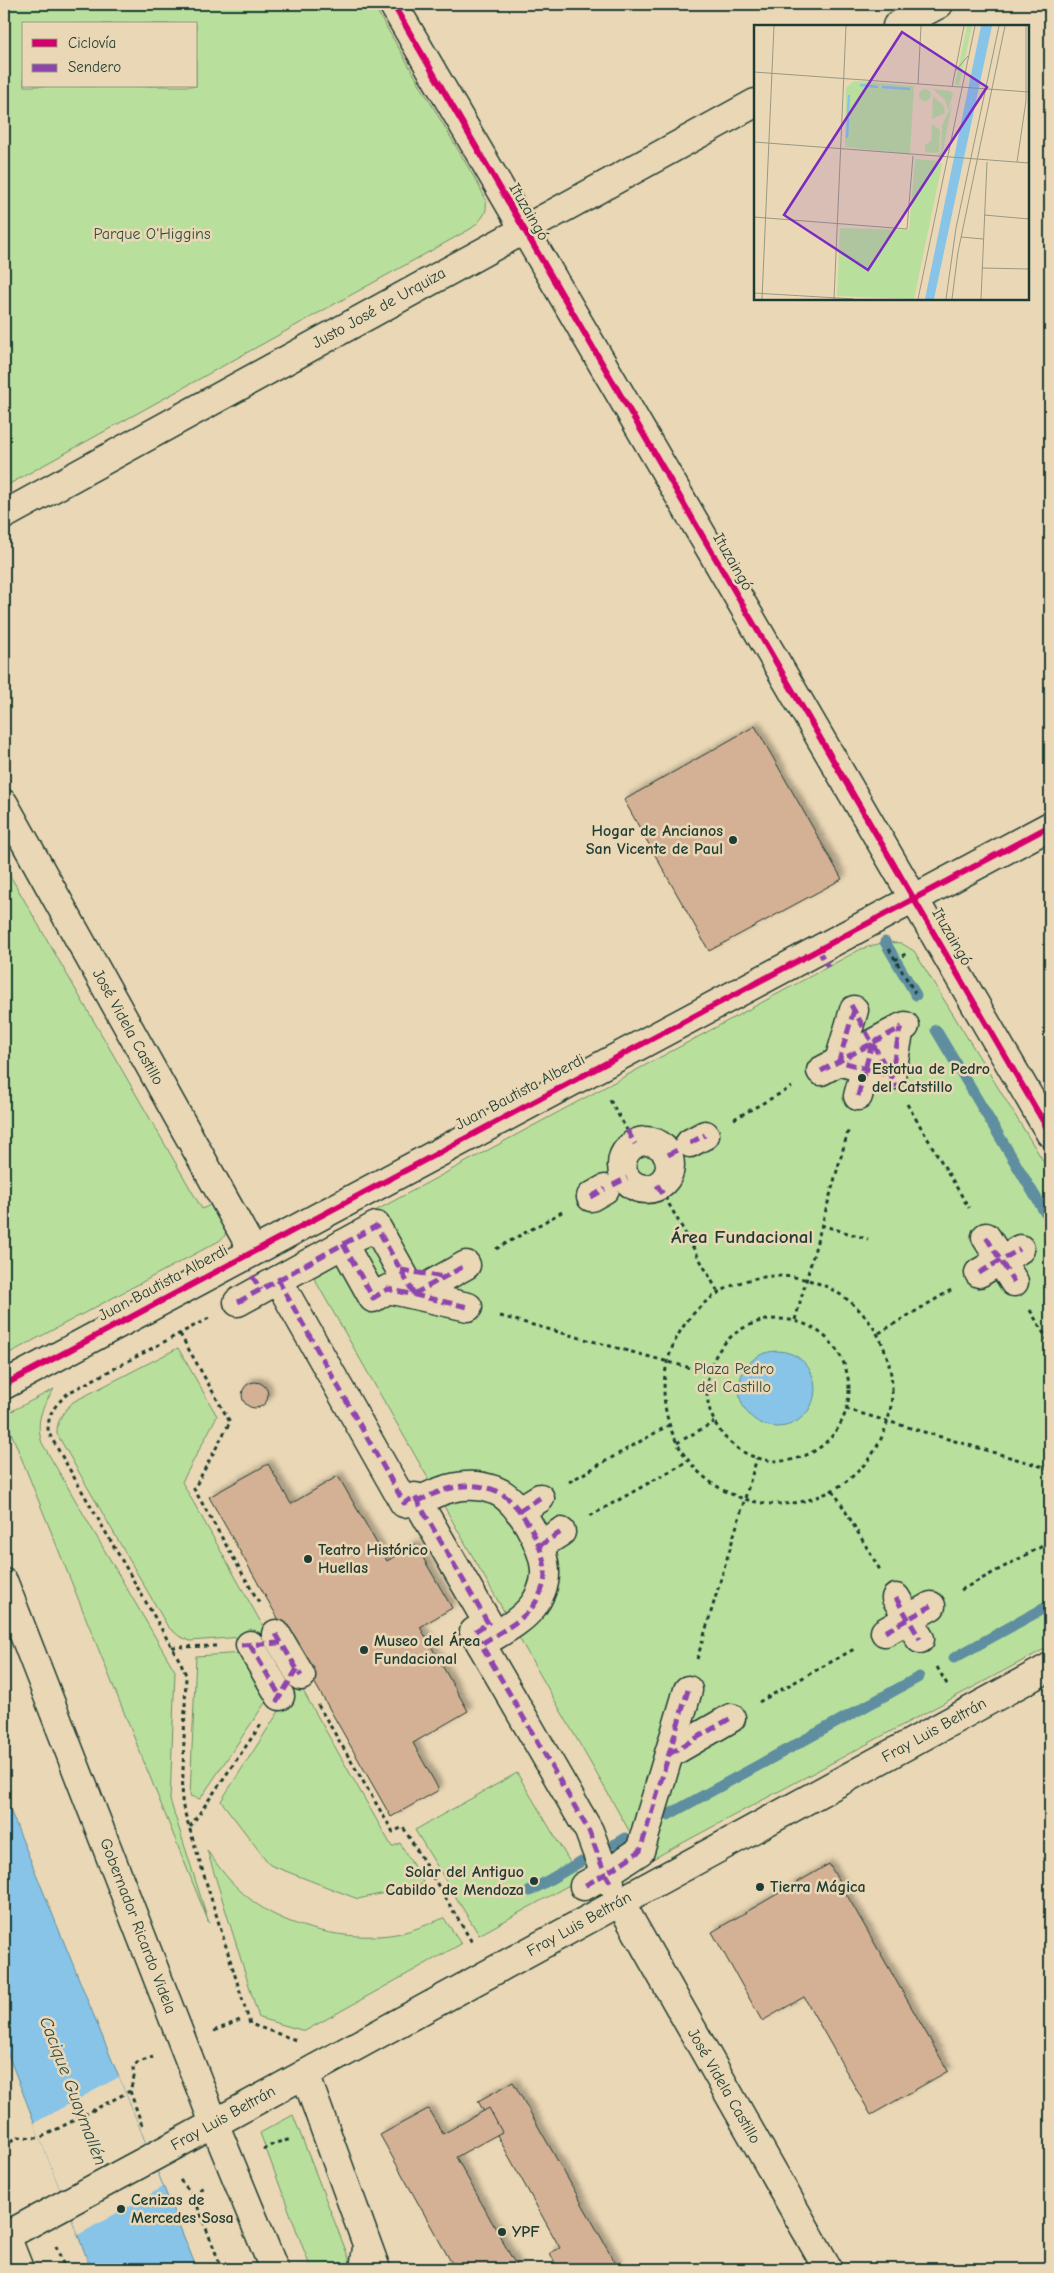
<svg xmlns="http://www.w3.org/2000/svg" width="1054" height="2273" viewBox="0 0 1054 2273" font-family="'Comic Neue',sans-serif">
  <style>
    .green { fill: #b8e09c; stroke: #6c8e68; fill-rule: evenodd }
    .water { fill: #88c4e8; stroke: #5e8ea0 }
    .pier { fill: #ead7b5 }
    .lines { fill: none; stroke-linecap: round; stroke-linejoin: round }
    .stream { stroke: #5e8ea0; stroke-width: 11 }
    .building { fill: #d4b195; stroke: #1f3d34; filter: url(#shadow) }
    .street-casing { stroke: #1f3d34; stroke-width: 31 }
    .secondary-casing { stroke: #1f3d34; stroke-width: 31 }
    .highway-casing { stroke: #1f3d34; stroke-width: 31 }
    .path { stroke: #1f3d34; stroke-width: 3; stroke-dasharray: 4 4; stroke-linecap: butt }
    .street { stroke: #ead7b5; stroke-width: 28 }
    .secondary { stroke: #ead7b5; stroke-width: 28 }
    .highway { stroke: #ead7b5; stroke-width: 28 }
    .quiet { stroke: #8e44ad; stroke-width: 5; stroke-dasharray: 10 5; stroke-linecap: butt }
    .cycleway-casing { stroke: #ead7b5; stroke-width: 9 }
    .cycleway { stroke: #d6006c; stroke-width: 6 }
    .poi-dot { fill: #1f3d34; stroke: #ead7b5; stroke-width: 2 }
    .labels { text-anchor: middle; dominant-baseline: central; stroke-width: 5; stroke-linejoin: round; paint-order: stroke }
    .street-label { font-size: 16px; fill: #1f3d34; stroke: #ead7b5 }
    .park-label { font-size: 16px; fill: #2e4d3e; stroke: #ead7b5 }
    .poi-label { font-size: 16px; font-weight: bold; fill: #1f3d34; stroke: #ead7b5; text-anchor: start }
    .water-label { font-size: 18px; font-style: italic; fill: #2a4a46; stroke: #ead7b5 }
    .quarter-label { font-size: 19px; font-weight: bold; fill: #1f3d34; stroke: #ead7b5 }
    .inset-river { fill: none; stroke: #88c4e8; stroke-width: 2.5 }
    .inset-road { fill: none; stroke: #999981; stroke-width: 1 }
    .view { fill: #7b2cbf; fill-opacity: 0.15; stroke: #7b2cbf; stroke-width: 2.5 }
    .inset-edge { fill: none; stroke: #1f3d34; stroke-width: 2.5 }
  </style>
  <defs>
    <filter id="shadow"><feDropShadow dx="4.5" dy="-4.5" stdDeviation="2.5" flood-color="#0004"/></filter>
  </defs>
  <rect width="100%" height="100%" fill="#ead7b5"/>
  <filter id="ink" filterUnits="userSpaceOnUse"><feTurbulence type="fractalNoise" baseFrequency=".02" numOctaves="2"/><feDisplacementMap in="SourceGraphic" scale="10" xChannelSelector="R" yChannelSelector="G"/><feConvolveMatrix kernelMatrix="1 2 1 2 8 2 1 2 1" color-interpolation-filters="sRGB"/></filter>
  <g filter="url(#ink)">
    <g class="green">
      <path d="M4 4H373L478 184C489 205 491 211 472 228L4 487ZM24 24H196V86H24Z"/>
      <path d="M4 865 202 1209 216 1202C223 1216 235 1230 219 1241L4 1356Z"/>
      <polygon points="885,942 901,943 914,951 1050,1172 1050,1646 647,1862 299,1252 861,949"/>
      <path d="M178 1348 217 1416 182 1482 268 1635 190 1641 179 1636 168 1627 57 1434C56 1421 64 1411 73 1402Z"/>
      <path d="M54 1389C42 1407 35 1422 42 1443L175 1671 170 1800 209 1923 4 1415Z"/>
      <polygon points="245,1653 271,1694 200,1799 190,1796 196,1656"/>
      <polygon points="298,1682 392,1847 400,1843 424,1884 358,1899 270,1865 221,1801"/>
      <polygon points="517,1773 580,1879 479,1935 415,1830"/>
      <path d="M207 1850C218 1867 233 1886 250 1899 286 1929 351 1942 396 1934 412 1931 429 1924 444 1918L461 1944 305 2031 259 2018Z"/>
      <polygon points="293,2115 353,2269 311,2269 260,2133"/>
    </g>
    <g class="water">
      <circle cx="777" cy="1389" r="38"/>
      <polygon points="4,1795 197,2269 91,2269 4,2044"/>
    </g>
    <polygon class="pier" points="119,2077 163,2187 78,2235 34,2123"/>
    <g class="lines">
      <g class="stream">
        <polyline points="885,942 916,995"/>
        <polyline points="936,1030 1044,1211"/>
        <polyline points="954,1658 1050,1605"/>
        <polyline points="668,1815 919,1677"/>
        <polyline points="615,1844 625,1838"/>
        <polyline points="530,1891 580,1862"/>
      </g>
    </g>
    <g class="building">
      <polygon points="755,726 842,879 709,951 624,800"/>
      <circle cx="255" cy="1395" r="13"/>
      <polygon points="268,1464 291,1504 338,1476 387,1561 415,1544 452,1608 420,1627 468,1711 413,1743 439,1790 391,1817 209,1497"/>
      <polygon points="829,1864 948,2071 871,2115 804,1997 762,2021 712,1932"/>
      <polygon points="513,2082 619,2269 558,2269 550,2253 560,2248 478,2101"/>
      <polygon points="489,2108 502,2132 456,2157 518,2269 455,2269 380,2135 428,2109 443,2134"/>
    </g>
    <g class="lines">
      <defs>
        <g id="street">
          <polyline points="393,4 914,899"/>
          <polyline points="897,26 939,4"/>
          <polyline points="4,515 755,103"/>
          <polyline points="4,804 253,1251"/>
          <polyline points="854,1010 839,1061 891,1076 900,1028"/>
          <polyline points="821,1071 905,1026"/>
          <polyline points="858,1096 870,1052"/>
          <circle cx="646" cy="1165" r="24"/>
          <polyline points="690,1143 705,1135"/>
          <polyline points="591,1197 605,1189"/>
          <polyline points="986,1237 1014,1282"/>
          <polyline points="343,1244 373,1298 388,1289 468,1307"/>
          <polyline points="979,1273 1020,1249"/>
          <polyline points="278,1280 376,1226 414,1294"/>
          <polyline points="414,1294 466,1265"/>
          <polyline points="238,1302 278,1280 404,1503 415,1497 488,1623 474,1632 589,1831 605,1874 584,1886"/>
          <path d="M417 1502C441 1489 467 1480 494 1490 519 1498 546 1549 545 1574 545 1585 539 1598 533 1606 520 1623 498 1633 481 1644"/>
          <polyline points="519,1511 540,1498"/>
          <polyline points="539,1546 561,1532"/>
          <polyline points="896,1598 920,1639"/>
          <polyline points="885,1632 931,1606"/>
          <polyline points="276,1634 301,1676"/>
          <polyline points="250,1645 280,1696"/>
          <polyline points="669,1754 731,1718"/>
          <polyline points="610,1882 605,1874 640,1851 688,1690"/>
          <polyline points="620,1902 828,2269"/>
          <polyline points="305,2074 376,2269"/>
        </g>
        <g id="secondary">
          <polyline points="914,899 1050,1133"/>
          <polyline points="4,1385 1050,826"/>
          <polyline points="4,2237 175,2145 1050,1667"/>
        </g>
        <g id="highway">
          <polyline points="4,1583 214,2123 274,2269"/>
          <polyline points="4,2231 19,2269"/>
          <polyline points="364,2269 367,2248"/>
        </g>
      </defs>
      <use href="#street" class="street-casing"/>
      <use href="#secondary" class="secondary-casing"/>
      <use href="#highway" class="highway-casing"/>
      <g class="path">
        <polyline points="889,949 915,993"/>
        <polyline points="895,960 907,953"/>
        <polyline points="610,1100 627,1130"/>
        <polyline points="907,1104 969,1208"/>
        <polyline points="734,1119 792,1087"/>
        <polyline points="665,1197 718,1292"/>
        <polyline points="821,1225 868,1239"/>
        <polyline points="496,1249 562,1212"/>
        <circle cx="778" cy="1390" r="114"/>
        <polyline points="1030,1310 1050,1344"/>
        <polyline points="500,1316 709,1373"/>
        <path d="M209 1318 68 1393C54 1407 48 1412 48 1432L181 1663 186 1675 182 1804 250 2024 296 2040"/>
        <circle cx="778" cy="1390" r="71"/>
        <polyline points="795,1320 849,1128"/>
        <polyline points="879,1333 951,1290"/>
        <polyline points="180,1334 230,1422 194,1489 261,1606"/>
        <polyline points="846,1409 1050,1469"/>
        <polyline points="677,1443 714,1422"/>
        <polyline points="569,1482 669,1425"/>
        <polyline points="833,1490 880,1570"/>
        <polyline points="590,1516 688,1461"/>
        <polyline points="961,1590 1050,1542"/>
        <polyline points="172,1647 216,1646"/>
        <polyline points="697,1659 757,1458"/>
        <polyline points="937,1667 948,1686"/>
        <polyline points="759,1702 856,1648"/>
        <polyline points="318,1705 393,1832 403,1827 473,1944"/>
        <polyline points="190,1827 262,1723"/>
        <polyline points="214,2031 240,2020"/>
        <polyline points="142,2125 130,2091 134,2077 133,2068 137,2063 153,2057"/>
        <polyline points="4,2145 18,2137 40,2138 130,2091"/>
        <polyline points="263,2150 275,2143 292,2139"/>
        <polyline points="180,2180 193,2195 222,2269"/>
        <polyline points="193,2195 205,2186"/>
        <polyline points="56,2246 65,2269"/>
      </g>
      <use href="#street" class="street"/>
      <use href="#secondary" class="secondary"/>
      <use href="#highway" class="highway"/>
      <g class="quiet">
        <polyline points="818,949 828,967"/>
        <polyline points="851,1005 897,1087"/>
        <polyline points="854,1010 839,1061 891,1076 900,1028"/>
        <polyline points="821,1071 902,1027"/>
        <polyline points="858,1096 872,1043"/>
        <polyline points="627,1130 635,1144"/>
        <polyline points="690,1143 705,1135"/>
        <polyline points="668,1155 681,1148"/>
        <polyline points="613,1185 627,1178"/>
        <polyline points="657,1185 665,1197"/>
        <polyline points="591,1197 605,1189"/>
        <polyline points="986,1237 1014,1282"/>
        <polyline points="343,1244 373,1298 388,1289 468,1307"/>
        <polyline points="401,1270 444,1277"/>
        <polyline points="979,1273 1020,1249"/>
        <polyline points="252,1276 261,1290"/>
        <polyline points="278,1280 376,1226 414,1294"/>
        <polyline points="414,1294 466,1265"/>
        <polyline points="238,1302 278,1280 404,1503 415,1497 488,1623 474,1632 589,1831 605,1874 584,1886"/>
        <path d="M417 1502C441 1489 467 1480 494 1490 519 1498 546 1549 545 1574 545 1585 539 1598 533 1606 520 1623 498 1633 481 1644"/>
        <polyline points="519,1511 540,1498"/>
        <polyline points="539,1546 561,1532"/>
        <polyline points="896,1598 920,1639"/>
        <polyline points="885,1632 931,1606"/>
        <polyline points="276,1634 301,1676"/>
        <polyline points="241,1645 282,1643"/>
        <polyline points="250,1645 280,1696"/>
        <polyline points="276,1703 297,1669"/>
        <polyline points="669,1754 731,1718"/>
        <polyline points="610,1882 605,1874 640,1851 688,1690"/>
      </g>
      <defs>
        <g id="cycleway">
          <polyline points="393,4 1050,1133"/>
          <polyline points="4,1385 1050,826"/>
        </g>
      </defs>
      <use href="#cycleway" class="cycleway-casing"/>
      <use href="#cycleway" class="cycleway"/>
    </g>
  </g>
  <g class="poi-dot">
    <circle cx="733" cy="840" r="5"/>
    <circle cx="862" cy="1078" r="5"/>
    <circle cx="308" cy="1559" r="5"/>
    <circle cx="364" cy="1650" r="5"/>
    <circle cx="534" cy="1881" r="5"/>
    <circle cx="760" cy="1887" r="5"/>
    <circle cx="121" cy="2209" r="5"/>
    <circle cx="502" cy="2232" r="5"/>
  </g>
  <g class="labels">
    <g class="street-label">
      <text transform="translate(529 212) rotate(60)">Ituzaingó</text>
      <text transform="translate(379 308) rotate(-29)">Justo José de Urquiza</text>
      <text transform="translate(733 562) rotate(60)">Ituzaingó</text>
      <text transform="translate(952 937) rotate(60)">Ituzaingó</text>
      <text transform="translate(128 1027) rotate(61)">José Videla Castillo</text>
      <text transform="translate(520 1092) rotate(-28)">Juan Bautista Alberdi</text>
      <text transform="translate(163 1283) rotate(-28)">Juan Bautista Alberdi</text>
      <text transform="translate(934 1730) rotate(-29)">Fray Luis Beltrán</text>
      <text transform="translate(579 1924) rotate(-29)">Fray Luis Beltrán</text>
      <text transform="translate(138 1926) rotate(69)">Gobernador Ricardo Videla</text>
      <text transform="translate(724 2086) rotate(60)">José Videla Castillo</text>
      <text transform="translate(223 2118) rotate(-29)">Fray Luis Beltrán</text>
    </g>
    <g class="park-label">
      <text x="152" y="234">Parque O'Higgins</text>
      <text x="734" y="1369">Plaza Pedro<tspan x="734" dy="18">del Castillo</tspan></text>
    </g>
    <g class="poi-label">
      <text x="723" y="831" text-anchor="end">Hogar de Ancianos<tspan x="723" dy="18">San Vicente de Paul</tspan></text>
      <text x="872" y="1069">Estatua de Pedro<tspan x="872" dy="18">del Catstillo</tspan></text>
      <text x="318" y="1550">Teatro Histórico<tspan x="318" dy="18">Huellas</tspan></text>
      <text x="374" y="1641">Museo del Área<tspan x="374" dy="18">Fundacional</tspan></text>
      <text x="524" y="1872" text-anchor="end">Solar del Antiguo<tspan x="524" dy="18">Cabildo de Mendoza</tspan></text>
      <text x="770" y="1887">Tierra Mágica</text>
      <text x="131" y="2200">Cenizas de<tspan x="131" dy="18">Mercedes Sosa</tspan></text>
      <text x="512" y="2232">YPF</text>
    </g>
    <g class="water-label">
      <text transform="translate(73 2091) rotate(69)">Cacique Guaymallén</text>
    </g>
    <g class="quarter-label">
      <text x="742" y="1237">Área Fundacional</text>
    </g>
  </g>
  <g transform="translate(754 25)">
    <rect width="275" height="275" fill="#ead7b5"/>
    <path d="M213 1H218L205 60 201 59ZM100 56 160 61 156 129 91 122 92 63ZM165 70a6 6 0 1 1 12 0a6 6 0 1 1-12 0ZM179 64 196 66 199 69 194 85 191 75ZM179 71 190 81 191 88 178 94ZM198 79 188 131 183 130 187 127 188 101ZM178 99 186 105 185 127 182 128 171 127V120L177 116ZM161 134 184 136 188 139 160 274 83 271 86 203 155 205Z" fill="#b8e09c"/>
    <path d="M227 1H238L180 274H171Z" fill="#88c4e8"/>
    <path class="inset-river" d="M106 60 124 62M128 62 156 64M94 89 95 70M93 113 94 93"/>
    <path class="inset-road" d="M202 45 214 31M0 47 275 67M164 59 167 1M198 62 210 1M0 117 275 138M263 137 272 76V1M230 190 275 194M0 192 153 204 159 131M207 212 229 214M228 243 275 244M0 268 100 274M8 274 20 1M80 274 92 1M164 274 221 1M192 274 202 203 245 1M198 274 204 227 251 1M227 274 233 137"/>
    <path class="view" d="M148 7 233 62 114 245 30 190Z"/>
    <rect width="275" height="275" class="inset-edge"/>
  </g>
  <rect width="1054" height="2273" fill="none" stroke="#ead7b5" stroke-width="20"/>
  <rect x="10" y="10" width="1034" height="2253" fill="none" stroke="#1f3d34" stroke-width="2" filter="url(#ink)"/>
  <rect x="22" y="22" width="175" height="65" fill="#ead7b5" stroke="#999981"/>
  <rect x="32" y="39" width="25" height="8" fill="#d6006c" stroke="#999981"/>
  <text x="68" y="48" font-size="15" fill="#1f3d34">Ciclovía</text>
  <rect x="32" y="64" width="25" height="8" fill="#8e44ad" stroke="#999981"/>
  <text x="68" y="72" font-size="15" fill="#1f3d34">Sendero</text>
</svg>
